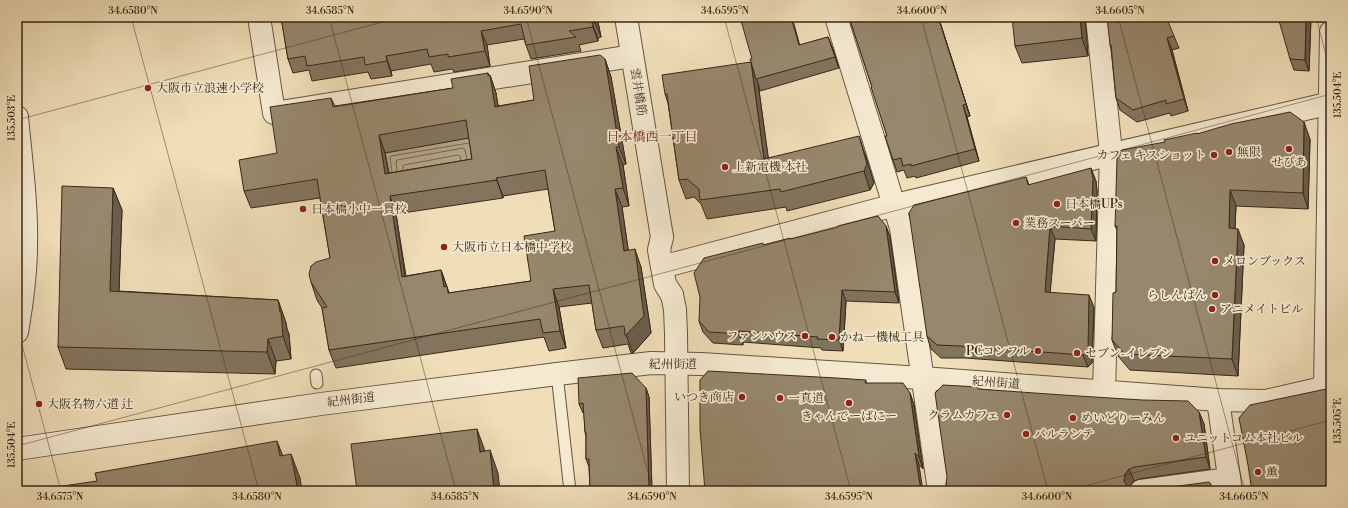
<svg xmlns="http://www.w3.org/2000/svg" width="1348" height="508" viewBox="0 0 1348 508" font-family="'Libre Bodoni','Noto Serif JP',serif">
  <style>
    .water { fill: #b0a082; stroke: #807058 }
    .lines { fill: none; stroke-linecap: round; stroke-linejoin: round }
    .shore { stroke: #74644e; stroke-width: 1 }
    .service-casing { stroke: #655641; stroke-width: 13 }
    .minor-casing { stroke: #655641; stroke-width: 24 }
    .tertiary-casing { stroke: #655641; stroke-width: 24 }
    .service { stroke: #f5ead1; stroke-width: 11 }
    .minor { stroke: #f5ead1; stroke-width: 22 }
    .tertiary { stroke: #f5ead1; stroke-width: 22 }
    .wall { fill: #82745d; stroke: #372919; fill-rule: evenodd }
    .shaded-wall { fill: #6a5e4c; stroke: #372919 }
    .building { fill: #97876c; stroke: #372919; fill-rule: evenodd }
    .ticks { fill: none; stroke: #372919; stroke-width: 1; stroke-opacity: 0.45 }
    .poi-dot { fill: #8f2418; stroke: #f5ead1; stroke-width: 1.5 }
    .labels { text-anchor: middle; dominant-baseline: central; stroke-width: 3.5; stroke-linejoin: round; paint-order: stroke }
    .poi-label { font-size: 12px; fill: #372919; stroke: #f5ead1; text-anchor: start }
    .street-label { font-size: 12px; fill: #372919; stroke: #f5ead1 }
    .neighbourhood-label { font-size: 13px; fill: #7a1f14; stroke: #f5ead1 }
    .neatline { fill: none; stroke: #372919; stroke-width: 1.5 }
    .ticks-label { font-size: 10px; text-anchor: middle; fill: #372919 }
  </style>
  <rect width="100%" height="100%" fill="#efdeb8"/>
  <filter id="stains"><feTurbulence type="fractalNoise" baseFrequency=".005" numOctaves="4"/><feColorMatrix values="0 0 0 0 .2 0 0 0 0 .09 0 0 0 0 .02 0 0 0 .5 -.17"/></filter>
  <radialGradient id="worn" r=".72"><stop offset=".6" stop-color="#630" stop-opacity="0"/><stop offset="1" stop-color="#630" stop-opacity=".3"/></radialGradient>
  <polygon class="water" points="472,137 479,176 392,192 385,153"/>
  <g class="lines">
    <g class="shore">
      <polyline points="403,170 403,166 404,165 458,155 460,156 461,160"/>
      <polyline points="397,171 396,162 397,160 463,148 465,150 467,159"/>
      <polyline points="392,172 390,158 391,156 469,143"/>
    </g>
    <defs>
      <g id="service">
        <polyline points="557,374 570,491"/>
        <polyline points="316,375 317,383"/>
      </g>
      <g id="minor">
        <polyline points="259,17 274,113 632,56"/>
        <polyline points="836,17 901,228 939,491"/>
        <polyline points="1097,17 1111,153 1104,391"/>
        <polyline points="662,237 659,250 665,284 672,295"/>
        <polyline points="673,264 895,205 1331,103"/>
        <polyline points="1218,400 1231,491"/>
        <polyline points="1141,491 1229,479"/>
      </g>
      <g id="tertiary">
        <polyline points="626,17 662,237"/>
        <path d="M17 117C21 160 27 203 26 246 26 274 22 303 17 332"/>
        <polyline points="672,295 675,309 676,334 678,491"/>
        <polyline points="1325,387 1331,32"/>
        <polyline points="17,449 321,404 557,374 651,363 701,364 922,378 1218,400 1266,401 1331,386"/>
      </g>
    </defs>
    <use href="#service" class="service-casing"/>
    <use href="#minor" class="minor-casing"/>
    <use href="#tertiary" class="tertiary-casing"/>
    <use href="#service" class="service"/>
    <use href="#minor" class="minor"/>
    <use href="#tertiary" class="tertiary"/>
  </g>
  <g class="wall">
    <polygon points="281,17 597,17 601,37 598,38 598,41 579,45 581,51 531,59 526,45 524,39 487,45 490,66 454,72 452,69 434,72 431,64 391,71 392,76 371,79 368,72 312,81 309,70 293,73 288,59"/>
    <polygon points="849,17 958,17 940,22 970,116 967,117 979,161 916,178 915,176 907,178 904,170 897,172 893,160 887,136 872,87"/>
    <polygon points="1311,17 1309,71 1294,70 1290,59"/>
    <polygon points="1085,18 1088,56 1022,63 1015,46"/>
    <polygon points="1174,36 1179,48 1172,50 1188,111 1171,116 1170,113 1137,122 1120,110 1116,98 1111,49 1110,45"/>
    <polygon points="828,37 839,68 760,91 758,83 768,158 865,154 874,183 870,190 787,211 786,207 707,219 701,204 694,197 686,199 679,180 668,103 665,94 751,62 754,71 752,59"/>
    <path d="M605 59 611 77 626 164 623 165 629 206 622 207 628 250 641 267 651 333 633 353H631L628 344 603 348 596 330 592 303 559 307 566 348 549 351 544 337 336 368 329 350 322 308 317 300 311 282 330 258 320 198 251 208 244 191 277 153 331 98 335 106 453 88 488 73 489 76 490 75 496 93 498 106 534 100ZM469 138 472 159 389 173 385 153ZM548 189 555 231 531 281 449 293 441 270 406 276 396 214 503 198V196Z"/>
    <polygon points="1198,134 1310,139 1308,209 1236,206 1235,228 1244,245 1238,376 1130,370 1118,356 1112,340 1116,292 1117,230 1115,226 1165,142"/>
    <polygon points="1026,177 1029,185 1096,181 1097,191 1096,241 1055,239 1050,292 1094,307 1092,363 1088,367 965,358 941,358 931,349 927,336"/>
    <polygon points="113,188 122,210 119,291 278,300 286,323 287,329 289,334 291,359 276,361 275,374 66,369 58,347"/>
    <polygon points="886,226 890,237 899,303 846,301 843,351 822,350 821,348 743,342 743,345 713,343 703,332 699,321 764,245 791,239"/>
    <polygon points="866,380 866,383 910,393 914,405 923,469 919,465 705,491"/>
    <polygon points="646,388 649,397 652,491 590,491 589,467 586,459 586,437 585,432 584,413 583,413 579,404"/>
    <polygon points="979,389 1199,412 1204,424 1210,469 1139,479 1134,481 1130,486 1129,489 1132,490 1136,491 948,491 946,484"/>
  </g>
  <g class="shaded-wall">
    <polygon points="594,17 597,17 601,37 595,23"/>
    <polygon points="791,17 792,17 803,57 799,45"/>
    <polygon points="938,17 940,22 970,116 966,104"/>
    <polygon points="1080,17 1085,17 1088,56 1082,38"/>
    <polygon points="1306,17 1311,17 1309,71 1305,60"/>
    <polygon points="592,23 598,38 598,41 593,27"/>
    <polygon points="481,31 487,45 490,66 485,51"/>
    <polygon points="828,37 833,49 839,68 835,57"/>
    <polygon points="1167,38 1172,50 1188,111 1184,99"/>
    <polygon points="386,56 391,71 392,76 387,61"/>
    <polygon points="605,59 611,77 626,164 619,147"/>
    <polygon points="751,62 758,83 771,177 764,159"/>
    <polygon points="488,73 490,80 490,75 496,93 501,125 495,107"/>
    <polygon points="963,105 967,117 979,161 975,149"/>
    <polygon points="1304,122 1310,139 1308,209 1303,193"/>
    <polygon points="379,135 385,153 392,192 385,174"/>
    <polygon points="859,136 865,154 874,183 870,190 864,171"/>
    <polygon points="616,147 623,165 629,206 623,188"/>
    <polygon points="1091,168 1096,181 1097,191 1096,241 1091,229"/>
    <polygon points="496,178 503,196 503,198 497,180"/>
    <polygon points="113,188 122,210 118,313 110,291"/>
    <polygon points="615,189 622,207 631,268 624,251"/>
    <polygon points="1230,190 1236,206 1234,244 1229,228"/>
    <polygon points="390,196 396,214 408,295 402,277"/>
    <polygon points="886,226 890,237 899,303 895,292"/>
    <polygon points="1050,226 1055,239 1049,304 1045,292"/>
    <polygon points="1238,229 1244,245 1238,376 1232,359"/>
    <polygon points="635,249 641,267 651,333 633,353 626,335"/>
    <polygon points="441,270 453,304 444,287"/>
    <polygon points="553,289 559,307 566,348 560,331"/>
    <polygon points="842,290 846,301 843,351 839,340"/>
    <polygon points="1089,295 1094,307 1092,363 1088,367 1083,355"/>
    <polygon points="278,300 286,323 287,329 289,334 291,359 283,336"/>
    <polygon points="739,331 743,342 743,345 739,334"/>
    <polygon points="268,339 276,361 275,374 267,352"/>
    <polygon points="646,388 649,397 652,491 649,491"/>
    <polygon points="910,393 914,405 923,469 919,457"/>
    <polygon points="1199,412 1204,424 1210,469 1206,457"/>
    <polygon points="477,429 485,451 480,452"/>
    <polygon points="277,441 286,464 280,456"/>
    <polygon points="490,450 498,473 500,491 494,491"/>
    <polygon points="915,453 919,465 923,491 921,491"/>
    <polygon points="291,454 300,478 302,491 298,491"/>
    <polygon points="1129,469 1134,481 1130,486 1129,491 1124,481 1125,474"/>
  </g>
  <g class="building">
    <polygon points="281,17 594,17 595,23 592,23 593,27 569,31 576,37 526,45 521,24 481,31 485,51 448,57 448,54 429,57 427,49 386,56 387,61 365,65 364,57 307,66 305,56 288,59"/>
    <polygon points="740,17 791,17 799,45 828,37 835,57 756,79 750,59 752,59"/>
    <polygon points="849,17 938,17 966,104 963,105 975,149 911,166 911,164 903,166 901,158 893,160 885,136 887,136 871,87 872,87"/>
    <polygon points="1012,17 1080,17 1082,38 1015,46"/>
    <polygon points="1107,17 1166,17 1174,36 1167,38 1184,99 1166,104 1166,100 1133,110 1116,98 1111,45 1110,45"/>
    <polygon points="1278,17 1306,17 1305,60 1290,59"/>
    <path d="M600 55 605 59 619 147H616L623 188 615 189 624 251 635 249 644 316 626 335H625L624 326 596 330 589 285 553 289 560 331 543 333 540 319 329 350 322 308 327 307 311 282 309 274 311 266 316 262 330 258 317 179 244 191 239 160 277 153 270 107 331 98 333 107 453 88 451 79 488 73V76L490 75 495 107 534 100 529 66ZM466 120 472 159 385 174 379 135ZM545 170 555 231 524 236 531 281 448 293 447 286 444 287 441 270 402 277 390 196 497 180 496 178Z"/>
    <polygon points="751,62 764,159 859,136 867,164 864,171 781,192 780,189 700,200 699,189 687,179 679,180 667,94 665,94 662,75"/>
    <polygon points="1290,112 1304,122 1303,193 1230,190 1229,228 1238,229 1232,359 1125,354 1112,340 1113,293 1116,292 1117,226 1115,226 1117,158 1122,150 1165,142 1164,140 1197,133 1197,134 1231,124"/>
    <polygon points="1091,168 1093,179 1091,229 1050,226 1045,292 1089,295 1088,351 1083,355 960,346 937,345 927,336 909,213 914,205 1026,177 1028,185"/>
    <polygon points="62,186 113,188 110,291 278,300 280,312 281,312 283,336 268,339 267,352 58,347"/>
    <polygon points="878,216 886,226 895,292 842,290 839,340 817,339 818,337 739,331 739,334 709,332 699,321 700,297 694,273 704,258 763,243 763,245 790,238 791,239 838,227 838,226"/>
    <polygon points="708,371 836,378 866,380 865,383 903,383 910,393 919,457 915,453 921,491 705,491 700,429 700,380"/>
    <polygon points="632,373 646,388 649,491 590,491 589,459 586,459 586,432 585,432 583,403 579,404 578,378"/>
    <polygon points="943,385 978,387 978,389 1063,395 1142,400 1188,401 1199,412 1206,457 1135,467 1129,469 1125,474 1124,481 1127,486 1132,490 1136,491 952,491 946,484 947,477 935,393"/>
    <polygon points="1331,388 1331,491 1252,491 1248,465 1239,418 1250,405"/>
    <polygon points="477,429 480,452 490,450 494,491 540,486 541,491 357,491 351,444"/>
    <polygon points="277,441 280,456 291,454 298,491 29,491 97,481 95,473"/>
    <polygon points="1209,482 1211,484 1212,491 1141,491"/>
  </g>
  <path class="ticks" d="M131 17 259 491M329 17 456 491M526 17 653 491M724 17 851 491M921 17 1048 491M1118 17 1245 491M1316 17 1331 74M17 120 401 17M17 326 61 491M17 446 1331 94M1066 491 1331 420"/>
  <g class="poi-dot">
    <circle cx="148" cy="88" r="4"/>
    <circle cx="1289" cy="149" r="4"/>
    <circle cx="1229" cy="152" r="4"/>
    <circle cx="1214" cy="155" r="4"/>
    <circle cx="725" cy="167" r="4"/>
    <circle cx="1057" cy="204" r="4"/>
    <circle cx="303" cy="209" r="4"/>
    <circle cx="1016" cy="223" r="4"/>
    <circle cx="444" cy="247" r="4"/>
    <circle cx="1215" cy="261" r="4"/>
    <circle cx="1215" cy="295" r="4"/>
    <circle cx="1212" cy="309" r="4"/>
    <circle cx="805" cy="336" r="4"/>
    <circle cx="832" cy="337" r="4"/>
    <circle cx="1038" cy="351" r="4"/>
    <circle cx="1077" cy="353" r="4"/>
    <circle cx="742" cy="397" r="4"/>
    <circle cx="780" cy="398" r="4"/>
    <circle cx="849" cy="403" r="4"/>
    <circle cx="39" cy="404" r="4"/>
    <circle cx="1007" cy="415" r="4"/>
    <circle cx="1073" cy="418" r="4"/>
    <circle cx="1026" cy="434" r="4"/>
    <circle cx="1176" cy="438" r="4"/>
    <circle cx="1258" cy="472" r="4"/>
  </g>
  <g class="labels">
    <g class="poi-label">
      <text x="156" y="88">大阪市立浪速小学校</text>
      <text x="1237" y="152">無限</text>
      <text x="1206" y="155" text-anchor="end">カフェ キスショット</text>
      <text x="1289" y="162" text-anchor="middle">せぴあ</text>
      <text x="733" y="167">上新電機 本社</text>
      <text x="1065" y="204">日本橋UPs</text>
      <text x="311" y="209">日本橋小中一貫校</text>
      <text x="1024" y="223">業務スーパー</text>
      <text x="452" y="247">大阪市立日本橋中学校</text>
      <text x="1223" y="261">メロンブックス</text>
      <text x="1207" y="295" text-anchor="end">らしんばん</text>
      <text x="1220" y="309">アニメイトビル</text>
      <text x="797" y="336" text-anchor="end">ファンハウス</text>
      <text x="840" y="337">かね一機械工具</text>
      <text x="1030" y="351" text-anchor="end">PCコンフル</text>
      <text x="1085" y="353">セブン-イレブン</text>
      <text x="734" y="397" text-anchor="end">いつき商店</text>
      <text x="788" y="398">一真道</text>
      <text x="47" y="404">大阪名物六道 辻</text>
      <text x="999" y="415" text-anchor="end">クラムカフェ</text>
      <text x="849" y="416" text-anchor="middle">きゃんでーばにー</text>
      <text x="1081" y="418">めいどりーみん</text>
      <text x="1034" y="434">パルランテ</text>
      <text x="1184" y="438">ユニットコム本社ビル</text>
      <text x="1266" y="472">薫</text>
    </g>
    <g class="street-label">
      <text transform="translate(638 92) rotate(81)">雲井橋筋</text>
      <text x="673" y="364">紀州街道</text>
      <text transform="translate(996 383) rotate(4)">紀州街道</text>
      <text transform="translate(351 400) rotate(-7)">紀州街道</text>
    </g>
    <g class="neighbourhood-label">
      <text x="652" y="137">日本橋西一丁目</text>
    </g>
  </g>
  <rect width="1348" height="508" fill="none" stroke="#efdeb8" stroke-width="44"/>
  <rect x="22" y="22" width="1304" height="464" class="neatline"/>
  <g class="ticks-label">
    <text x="133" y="14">34.6580°N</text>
    <text x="330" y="14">34.6585°N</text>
    <text x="528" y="14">34.6590°N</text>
    <text x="725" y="14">34.6595°N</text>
    <text x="922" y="14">34.6600°N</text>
    <text x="1120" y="14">34.6605°N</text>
    <text transform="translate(1337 95) rotate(-90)" y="4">135.504°E</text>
    <text transform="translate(11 118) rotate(-90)" y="4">135.503°E</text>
    <text transform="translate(1337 421) rotate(-90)" y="4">135.505°E</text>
    <text transform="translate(11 445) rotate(-90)" y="4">135.504°E</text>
    <text x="60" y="500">34.6575°N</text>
    <text x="257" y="500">34.6580°N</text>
    <text x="455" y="500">34.6585°N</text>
    <text x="652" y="500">34.6590°N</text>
    <text x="849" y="500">34.6595°N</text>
    <text x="1047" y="500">34.6600°N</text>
    <text x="1244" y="500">34.6605°N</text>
  </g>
  <rect width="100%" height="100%" filter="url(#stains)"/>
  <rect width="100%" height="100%" fill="url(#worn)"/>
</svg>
